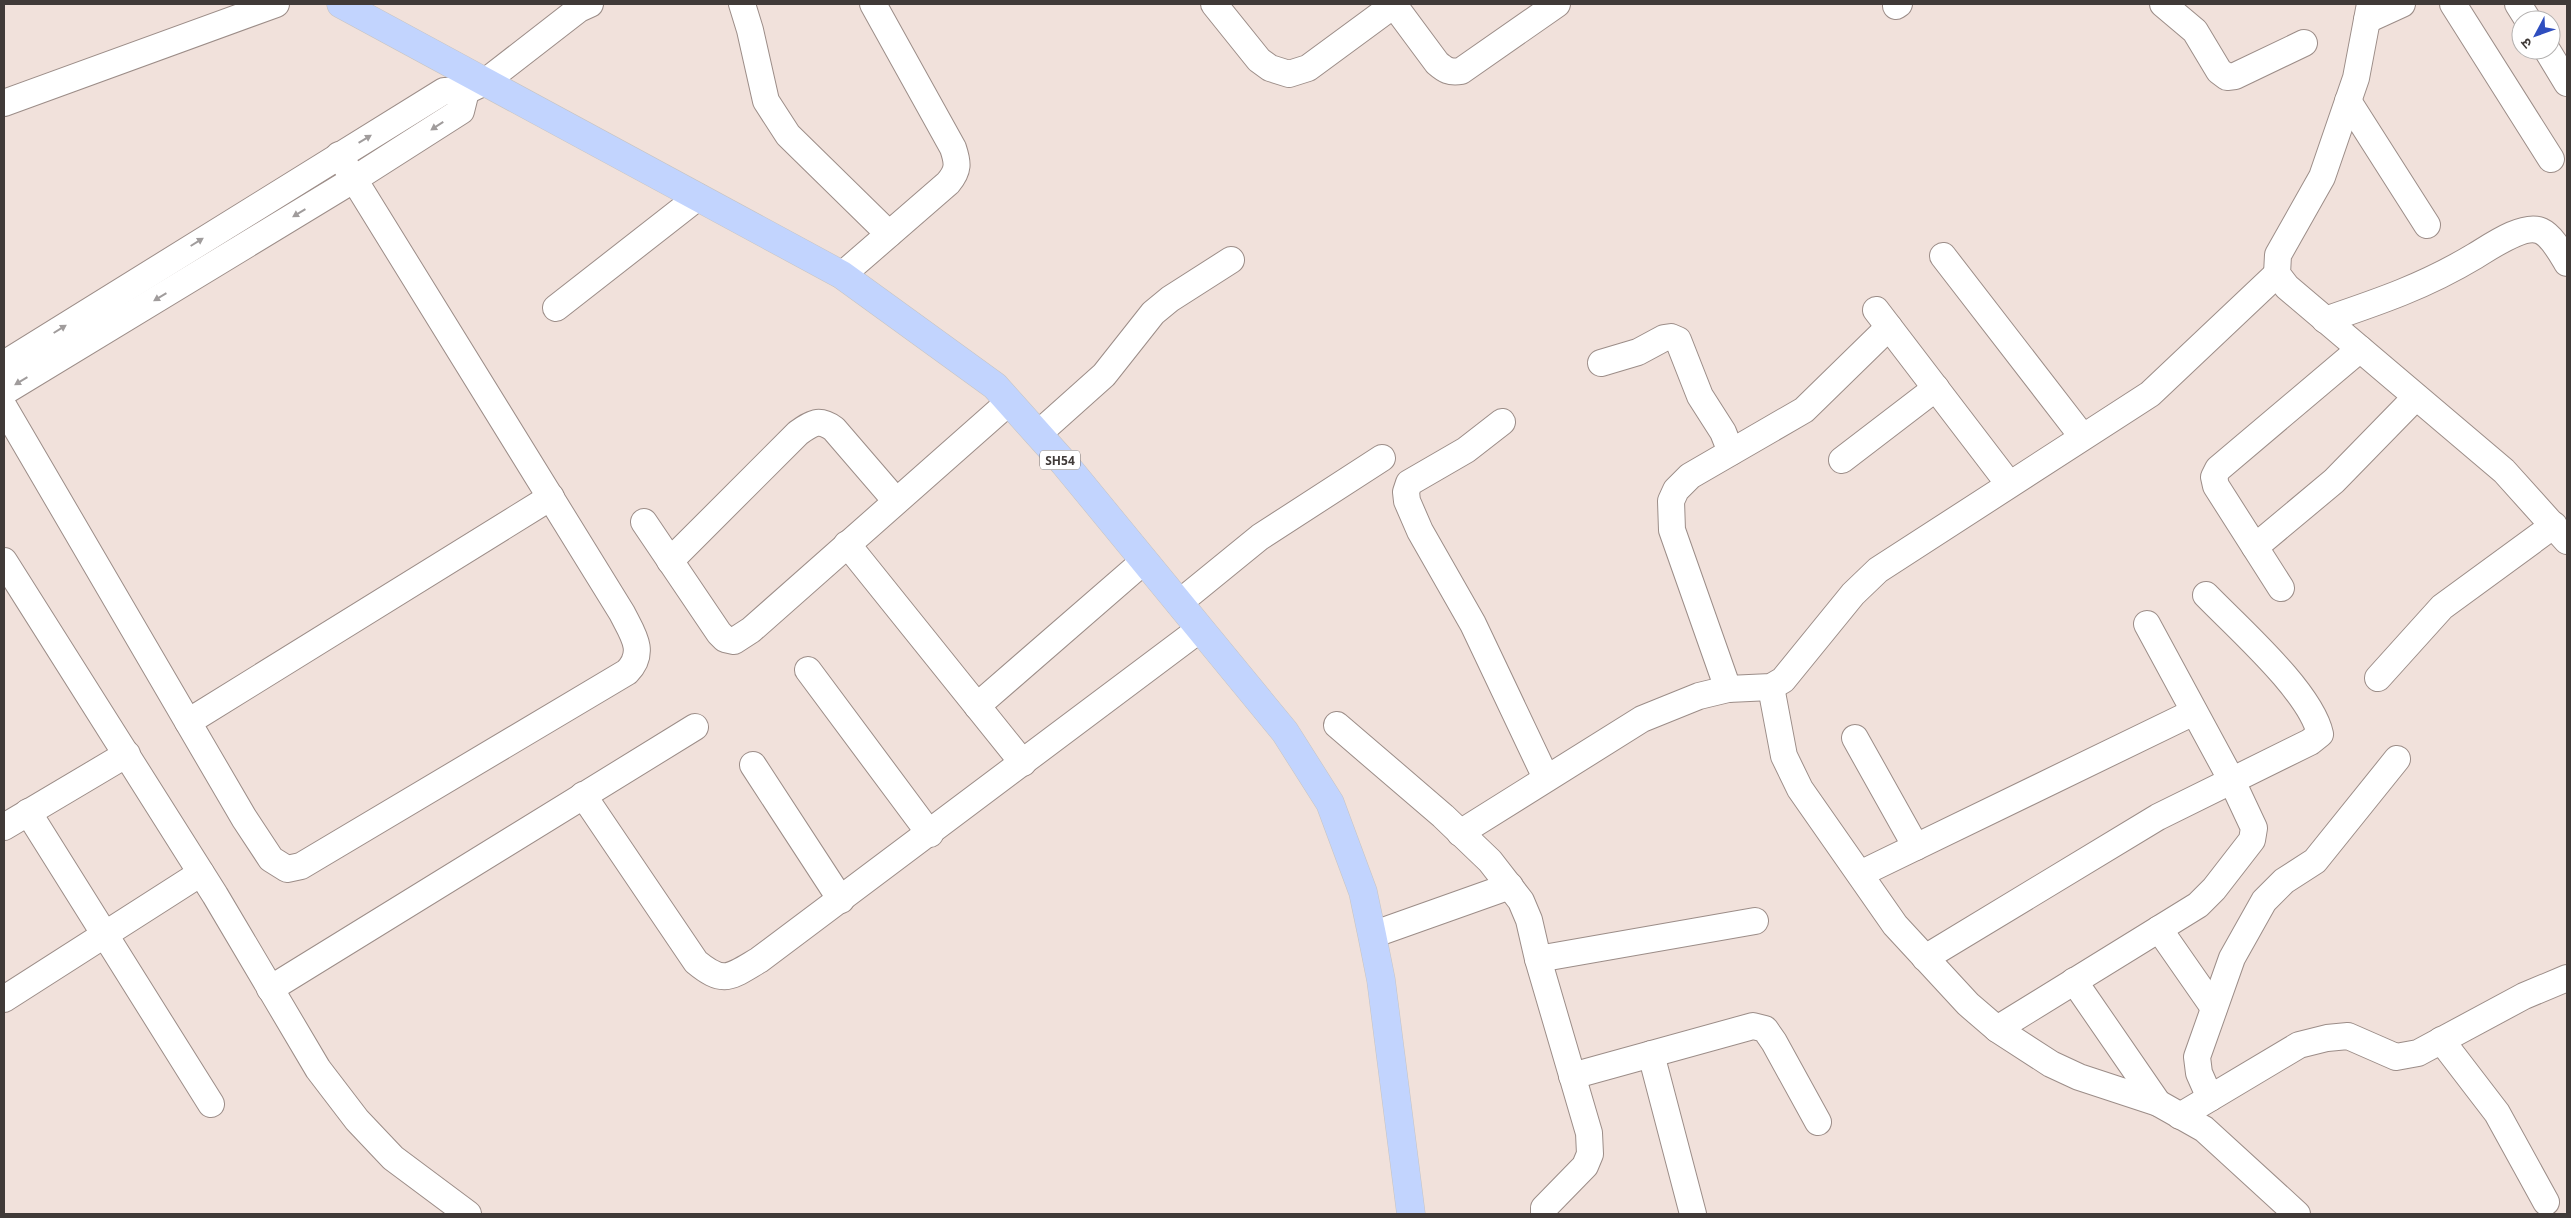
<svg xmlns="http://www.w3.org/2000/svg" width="2571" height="1218" viewBox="0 0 2571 1218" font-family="'Open Sans','Noto Sans Devanagari',sans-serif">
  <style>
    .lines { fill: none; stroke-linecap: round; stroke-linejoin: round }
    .minor-casing { stroke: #9c8d88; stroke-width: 28 }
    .major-casing { stroke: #c6c4c3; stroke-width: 29 }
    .minor { stroke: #fff; stroke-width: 26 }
    .major { stroke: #c2d4fe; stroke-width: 28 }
    .oneway { fill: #a09c9c }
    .labels { text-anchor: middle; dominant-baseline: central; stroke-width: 4; stroke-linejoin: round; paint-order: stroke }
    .shield { fill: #fff; stroke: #797574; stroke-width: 1 }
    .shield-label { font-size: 12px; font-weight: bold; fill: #403a38 }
  </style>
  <rect width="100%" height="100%" fill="#f1e1db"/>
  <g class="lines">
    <defs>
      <g id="minor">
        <polyline points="742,4 750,30 766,101 788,135 889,234"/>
        <polyline points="1214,4 1259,60 1270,68 1289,74 1308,68 1395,4"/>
        <polyline points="2163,4 2195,31 2219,71 2227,77 2235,76 2304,43"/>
        <polyline points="2370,4 2356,78 2322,177 2278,255 2277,274 2287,287 2504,471 2567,541"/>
        <polyline points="2453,4 2551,159"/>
        <polyline points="2518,4 2528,20"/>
        <path d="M1394 5 1437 63C1445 70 1450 73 1461 71L1557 4"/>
        <polyline points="1896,6 1899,4"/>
        <polyline points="2367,20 2402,4"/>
        <polyline points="2547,50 2567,83"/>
        <polyline points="2348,101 2427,225"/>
        <polyline points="4,103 276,4"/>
        <polyline points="1943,256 2082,436"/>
        <path d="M842 275 948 183C959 170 958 163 953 148L873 4"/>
        <polyline points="556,308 698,197"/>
        <polyline points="1876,310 2009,484"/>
        <path d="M2325 320C2381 301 2425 286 2475 256 2490 247 2524 223 2541 231 2552 236 2561 253 2567 263"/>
        <polyline points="1601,363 1638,352 1664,338 1671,337 1678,340 1700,396 1723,432 1731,452"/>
        <polyline points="4,364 444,91 466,91 485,82 579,9 590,4"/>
        <polyline points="4,392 353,180 461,111 466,91"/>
        <path d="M4 407 244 818 271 859 287 869 301 866 627 672C647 652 632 633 622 613L339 155"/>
        <polyline points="1502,422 1466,450 1409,483 1406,492 1407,501 1420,531 1473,624 1546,778"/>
        <polyline points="1038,434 1104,375 1153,313 1170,299 1231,260"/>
        <polyline points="1842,460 1936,388"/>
        <polyline points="644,522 719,633 725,639 734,641 751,630 1009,402"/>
        <polyline points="847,544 1023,763"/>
        <polyline points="2255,547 2334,481 2416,397"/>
        <polyline points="4,561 215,895 318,1069 357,1120 393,1158 468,1214"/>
        <path d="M670 561 798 433C812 423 819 418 834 429L896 501"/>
        <polyline points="2281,588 2216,486 2214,477 2218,469 2360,349"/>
        <polyline points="1179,603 1260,537 1382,458"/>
        <polyline points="808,670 930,834"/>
        <polyline points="2378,678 2442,607 2554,525"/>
        <polyline points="1771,687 1784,756 1800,789 1895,925 1968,1004 1997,1029 2051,1064 2079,1077 2158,1103 2204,1129 2297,1214"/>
        <polyline points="1728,689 1672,530 1671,501 1676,490 1690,476 1804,410 1889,327"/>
        <polyline points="977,706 1144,561"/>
        <polyline points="188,722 551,497"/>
        <polyline points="1337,725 1443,816 1490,861 1521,901 1529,920 1538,959 1589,1133 1590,1154 1585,1166 1544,1208 1544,1214"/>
        <polyline points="1855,738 1916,847"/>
        <polyline points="753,765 841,900"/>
        <path d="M583 795 696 962C724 985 730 977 759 960L1200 629"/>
        <polyline points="28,812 211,1104"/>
        <polyline points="4,827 127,754"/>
        <polyline points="1460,833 1642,719 1699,696 1728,689 1771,687 1783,680 1853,594 1878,570 2150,394 2277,274"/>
        <polyline points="1860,874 2194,712"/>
        <polyline points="2159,929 2214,1008"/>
        <polyline points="1372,935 1510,886"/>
        <path d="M1925 958 2158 817 2310 742 2320 734C2311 692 2238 628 2206 595"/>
        <polyline points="1538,959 1755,921"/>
        <polyline points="2074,981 2158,1103"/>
        <polyline points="270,989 695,727"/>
        <polyline points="4,999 201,873"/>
        <polyline points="1997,1029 2198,905 2214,889 2252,840 2254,828 2232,781 2147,624"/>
        <polyline points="2441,1040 2497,1113 2546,1202"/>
        <polyline points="1651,1054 1693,1214"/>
        <polyline points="1572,1076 1753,1026 1765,1029 1774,1042 1818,1122"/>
        <polyline points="2210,1098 2199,1073 2197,1057 2232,958 2264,901 2284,881 2315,861 2397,759"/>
        <polyline points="2180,1116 2299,1045 2327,1038 2348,1036 2396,1057 2418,1053 2524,996 2567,978"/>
      </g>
      <polyline id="major" points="341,4 842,275 995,386 1064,463 1285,732 1330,803 1363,892 1372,935 1381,980 1411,1214"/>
    </defs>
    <use href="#minor" class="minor-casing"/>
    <use href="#major" class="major-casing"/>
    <use href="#minor" class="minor"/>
    <use href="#major" class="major"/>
  </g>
  <defs><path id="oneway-solid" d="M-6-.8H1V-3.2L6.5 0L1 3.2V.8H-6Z" transform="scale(1.25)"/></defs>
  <g class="oneway">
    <use href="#oneway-solid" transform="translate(437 126) rotate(147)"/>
    <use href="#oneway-solid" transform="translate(365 139) rotate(-31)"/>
    <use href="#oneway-solid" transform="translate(299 213) rotate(149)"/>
    <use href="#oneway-solid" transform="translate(197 242) rotate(-32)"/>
    <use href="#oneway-solid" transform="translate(160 297) rotate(149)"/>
    <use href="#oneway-solid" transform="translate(60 329) rotate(-32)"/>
    <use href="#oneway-solid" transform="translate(21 381) rotate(149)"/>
  </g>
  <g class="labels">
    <rect class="shield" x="1040" y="450.5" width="40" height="19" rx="4"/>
    <g class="shield-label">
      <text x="1060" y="460">SH54</text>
    </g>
  </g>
  <rect width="2571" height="1218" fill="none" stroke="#403a38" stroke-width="10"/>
  <g transform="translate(2536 35) rotate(229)"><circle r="24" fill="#ffffff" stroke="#b3b0af"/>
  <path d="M0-4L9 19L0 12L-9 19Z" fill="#2f4ebf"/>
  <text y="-8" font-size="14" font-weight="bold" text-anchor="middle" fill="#403a38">उ</text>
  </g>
</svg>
